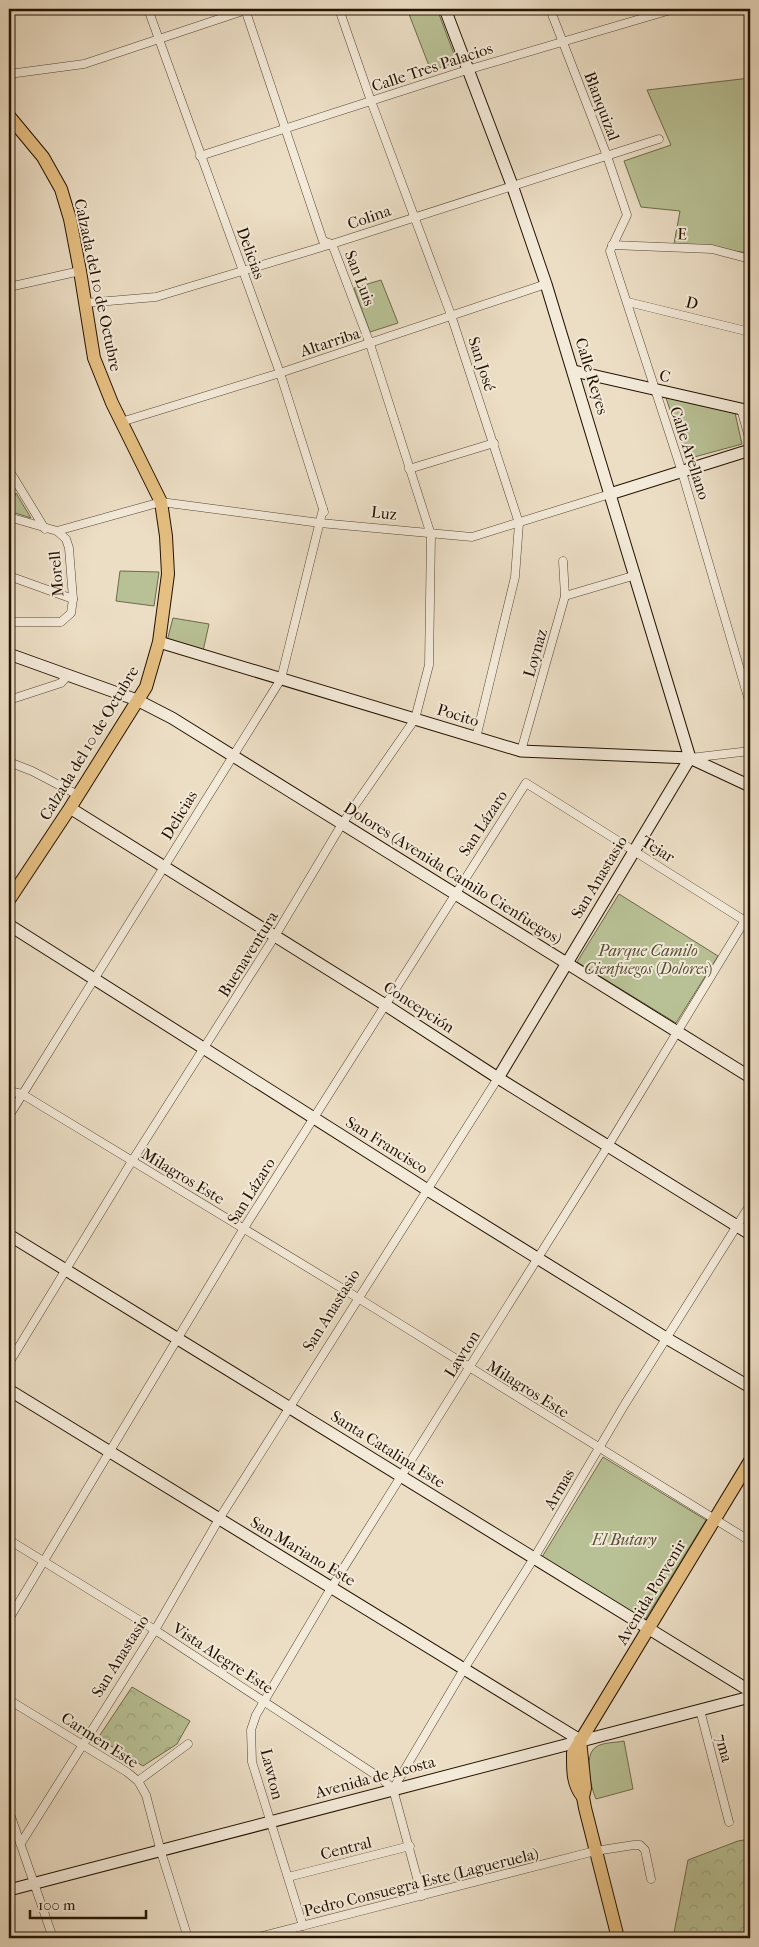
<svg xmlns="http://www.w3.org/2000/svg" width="759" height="1947" viewBox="0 0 759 1947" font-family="'IM FELL French Canon',serif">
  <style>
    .green { fill: #b8c195; stroke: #6e6a4a }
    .forest { fill: url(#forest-crowns); stroke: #6e6a4a }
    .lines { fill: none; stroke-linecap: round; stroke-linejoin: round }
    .street-casing { stroke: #554531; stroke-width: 9 }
    .secondary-casing { stroke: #231200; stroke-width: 13 }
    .primary-casing { stroke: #231200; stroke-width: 14 }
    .street { stroke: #f3ead9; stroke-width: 8 }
    .secondary { stroke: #f3ead9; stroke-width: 11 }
    .primary { stroke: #e6bf82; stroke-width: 12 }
    .labels { text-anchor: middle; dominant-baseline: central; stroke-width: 4; stroke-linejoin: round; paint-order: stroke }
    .street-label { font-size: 16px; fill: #231200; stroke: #f3ead9 }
    .park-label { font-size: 16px; font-style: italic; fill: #574f34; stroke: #f3ead9 }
  </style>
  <defs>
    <pattern id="forest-crowns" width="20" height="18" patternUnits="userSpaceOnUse" patternTransform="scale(1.25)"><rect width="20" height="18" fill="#b8c195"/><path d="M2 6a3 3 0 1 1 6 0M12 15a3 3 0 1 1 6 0" fill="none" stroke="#9ea57f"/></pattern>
  </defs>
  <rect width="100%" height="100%" fill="#ecdec5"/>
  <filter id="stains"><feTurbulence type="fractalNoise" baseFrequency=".004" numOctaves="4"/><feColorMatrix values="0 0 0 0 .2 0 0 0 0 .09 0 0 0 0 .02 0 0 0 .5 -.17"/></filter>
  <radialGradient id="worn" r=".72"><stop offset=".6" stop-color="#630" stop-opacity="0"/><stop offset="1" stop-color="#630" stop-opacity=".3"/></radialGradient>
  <g class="green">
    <polygon points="407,9 437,9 457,62 431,71"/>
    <polygon points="750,78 750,253 674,244 680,211 641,207 624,161 671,145 647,90"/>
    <polygon points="381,280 398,323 370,332 354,288"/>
    <polygon points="665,395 735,413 742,444 687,459"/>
    <polygon points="16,493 31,518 9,511"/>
    <polygon points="120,571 159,572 154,606 116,601"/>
    <polygon points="173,618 209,624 203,651 167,641"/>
    <polygon points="619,894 718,956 676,1023 577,962"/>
    <polygon points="603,1457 706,1520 645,1620 542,1557"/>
    <path d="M624 1741 633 1789 596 1799C591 1788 583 1755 596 1747 603 1742 615 1743 624 1741Z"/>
  </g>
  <g class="forest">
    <polygon points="132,1687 190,1721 177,1744 143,1766 98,1738"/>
    <polygon points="750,1839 750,1938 673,1938 688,1860 738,1841"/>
  </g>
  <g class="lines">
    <defs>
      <g id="street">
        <polyline points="148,9 280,373 324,512"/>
        <polyline points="339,9 371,101 451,315 519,523 515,577 476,738"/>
        <polyline points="550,9 607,156 627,215 610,251 682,472 750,704"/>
        <polyline points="9,74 84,64 249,9"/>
        <polyline points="200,156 467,70 674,9"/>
        <polyline points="612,245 712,249 750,259"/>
        <polyline points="9,287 80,271"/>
        <polyline points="628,302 750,332"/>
        <polyline points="85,303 156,297 332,244 659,139"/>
        <polyline points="741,409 750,441"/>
        <polyline points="121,422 280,373 546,284"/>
        <polyline points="409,469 494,443"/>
        <polyline points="9,470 45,529"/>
        <polyline points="9,517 57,531 161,502 320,523 472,537 610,494"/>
        <polyline points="9,576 73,599"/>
        <polyline points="565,596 636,575"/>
        <polyline points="9,622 61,622 71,613 73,599 69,548 66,539 57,531"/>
        <polyline points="9,700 61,683 68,675"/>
        <polyline points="521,751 565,596 563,561"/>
        <polyline points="690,758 750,751"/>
        <polyline points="9,762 32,771 78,795"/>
        <polyline points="9,1091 22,1094 358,1298 750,1541"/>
        <polyline points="9,1116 281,679 323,509"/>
        <polyline points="9,1363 132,1161 275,936 342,824 415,719 429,665 431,535 370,344 332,244 323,241 245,9"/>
        <polyline points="9,1540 155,1630 382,1779 393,1789 422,1896"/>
        <polyline points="9,1619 244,1228 526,783 750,924"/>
        <polyline points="9,1700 127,1772 138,1781 146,1795 161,1852 188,1938"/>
        <polyline points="700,1710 729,1822"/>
        <polyline points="138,1781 188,1744"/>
        <polyline points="393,1789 464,1669 534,1558 625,1404 750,1205"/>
        <polyline points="9,1811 53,1938"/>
        <polyline points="21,1843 155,1630 219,1519 498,1078"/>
        <polyline points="288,1877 410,1846"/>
        <polyline points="303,1926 252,1762 251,1730 256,1715 331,1588 608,1146 750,912"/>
        <polyline points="255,1938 595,1851 634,1845 640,1845 645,1850 651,1879"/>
      </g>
      <g id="secondary">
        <polyline points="445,9 512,185 546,284 690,758"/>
        <polyline points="574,371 750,411"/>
        <polyline points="610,494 750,450"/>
        <polyline points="159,642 521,751 690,758 750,786"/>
        <polyline points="9,654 137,700 172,718 750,1077"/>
        <polyline points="70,808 387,1006 498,1078 750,1234"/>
        <polyline points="9,925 426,1189 666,1338 750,1387"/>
        <polyline points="498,1078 690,758"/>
        <polyline points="9,1235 750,1691"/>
        <polyline points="9,1390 580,1740"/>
        <polyline points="9,1890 750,1697"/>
      </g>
      <g id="primary">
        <polyline points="9,116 43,157 61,189 70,219 80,271 94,358 112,403 161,502 166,536 168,574 159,642 146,687 70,808 9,900"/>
        <polyline points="580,1740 585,1788 583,1797 585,1808 618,1938"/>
        <path d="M583 1797C572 1784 573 1769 573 1753L750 1461"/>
      </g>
    </defs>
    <use href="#street" class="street-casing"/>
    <use href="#secondary" class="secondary-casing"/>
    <use href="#primary" class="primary-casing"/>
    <use href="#street" class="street"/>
    <use href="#secondary" class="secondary"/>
    <use href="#primary" class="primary"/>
  </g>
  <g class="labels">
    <g class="street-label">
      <text transform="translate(432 67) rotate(-18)">Calle Tres Palacios</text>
      <text transform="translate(602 106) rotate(69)">Blanquizal</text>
      <text transform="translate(369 217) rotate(-19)">Colina</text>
      <text transform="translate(682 234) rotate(2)">E</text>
      <text transform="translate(251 253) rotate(70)">Delicias</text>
      <text transform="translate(360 278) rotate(69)">San Luis</text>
      <text transform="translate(98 285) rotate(78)">Calzada del 10 de Octubre</text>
      <text transform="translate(692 303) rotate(14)">D</text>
      <text transform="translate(330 342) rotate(-18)">Altarriba</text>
      <text transform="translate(482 364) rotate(72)">San José</text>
      <text transform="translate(592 376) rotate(73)">Calle Reyes</text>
      <text transform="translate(665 376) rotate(12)">C</text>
      <text transform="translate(690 453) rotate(72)">Calle Arellano</text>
      <text transform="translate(384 513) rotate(6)">Luz</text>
      <text transform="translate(56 574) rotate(-95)">Morell</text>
      <text transform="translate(535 653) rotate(-74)">Loynaz</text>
      <text transform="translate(458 715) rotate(17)">Pocito</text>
      <text transform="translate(89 743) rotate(-59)">Calzada del 10 de Octubre</text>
      <text transform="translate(179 815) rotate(-59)">Delicias</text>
      <text transform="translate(483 823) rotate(-57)">San Lázaro</text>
      <text transform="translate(658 849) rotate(32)">Tejar</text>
      <text transform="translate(453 873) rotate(32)">Dolores (Avenida Camilo Cienfuegos)</text>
      <text transform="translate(599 877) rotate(-59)">San Anastasio</text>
      <text transform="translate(248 954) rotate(-58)">Buenaventura</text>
      <text transform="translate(419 1007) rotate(33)">Concepción</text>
      <text transform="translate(387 1145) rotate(32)">San Francisco</text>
      <text transform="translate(183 1176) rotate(31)">Milagros Este</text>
      <text transform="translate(251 1191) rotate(-58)">San Lázaro</text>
      <text transform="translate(331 1310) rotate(-58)">San Anastasio</text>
      <text transform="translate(462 1354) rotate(-58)">Lawton</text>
      <text transform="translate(528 1389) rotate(32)">Milagros Este</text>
      <text transform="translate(388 1449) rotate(32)">Santa Catalina Este</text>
      <text transform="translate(559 1489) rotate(-60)">Armas</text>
      <text transform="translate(303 1551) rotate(31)">San Mariano Este</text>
      <text transform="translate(651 1592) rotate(-59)">Avenida Porvenir</text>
      <text transform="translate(120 1656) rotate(-58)">San Anastasio</text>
      <text transform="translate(223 1658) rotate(33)">Vista Alegre Este</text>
      <text transform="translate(100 1740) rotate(33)">Carmen Este</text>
      <text transform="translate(724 1748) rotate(75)">7ma</text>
      <text transform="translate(272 1774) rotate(76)">Lawton</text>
      <text transform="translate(375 1777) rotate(-15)">Avenida de Acosta</text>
      <text transform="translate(346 1848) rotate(-14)">Central</text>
      <text transform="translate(421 1882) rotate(-14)">Pedro Consuegra Este (Lagueruela)</text>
    </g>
    <g class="park-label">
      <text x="648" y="950">Parque Camilo<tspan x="648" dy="18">Cienfuegos (Dolores)</tspan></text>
      <text x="624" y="1539">El Butary</text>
    </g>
  </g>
  <rect width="759" height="1947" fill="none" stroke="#ecdec5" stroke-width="30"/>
  <rect x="10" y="10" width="739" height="1927" fill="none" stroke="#231200" stroke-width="2.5"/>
  <rect x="15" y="15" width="729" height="1917" fill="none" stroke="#231200"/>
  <path d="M30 1910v8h116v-8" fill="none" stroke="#231200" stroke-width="2.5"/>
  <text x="38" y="1910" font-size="15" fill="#231200" stroke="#f3ead9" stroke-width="4" paint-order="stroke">100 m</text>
  <rect width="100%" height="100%" filter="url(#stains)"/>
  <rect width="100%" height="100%" fill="url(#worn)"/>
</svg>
